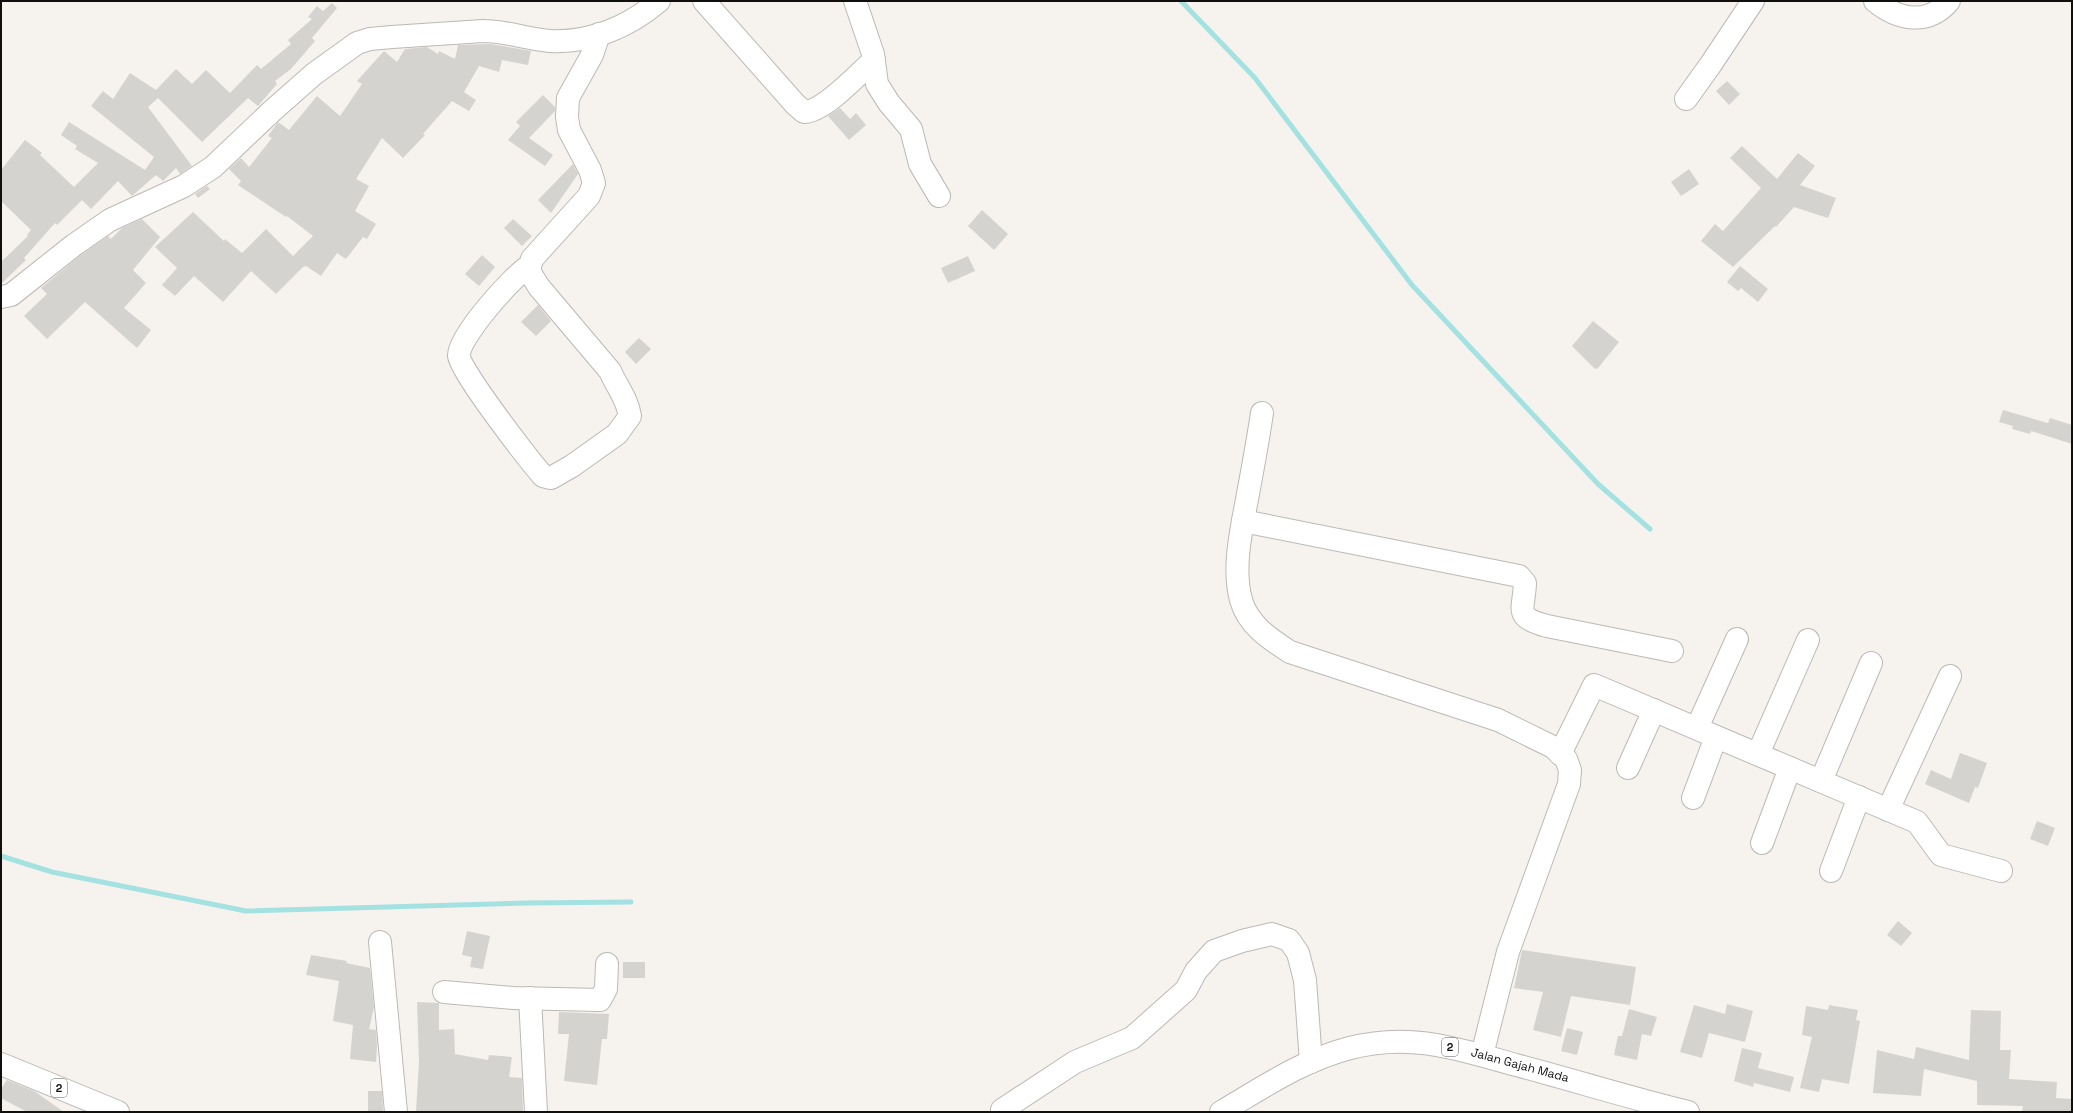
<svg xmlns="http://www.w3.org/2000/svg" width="2073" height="1113" viewBox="0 0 2073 1113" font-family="'Space Grotesk',sans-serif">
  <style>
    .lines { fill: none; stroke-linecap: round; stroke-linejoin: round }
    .stream { stroke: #a4e1e1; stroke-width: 5 }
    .building { fill: #d5d3cf }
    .minor-casing { stroke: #bcb9b5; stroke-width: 24 }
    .highway-casing { stroke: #bcb9b5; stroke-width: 24 }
    .minor { stroke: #fff; stroke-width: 22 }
    .highway { stroke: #fff; stroke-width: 22 }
    .labels { text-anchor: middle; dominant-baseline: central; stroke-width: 4; stroke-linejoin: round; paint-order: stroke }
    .shield { fill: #fff; stroke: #585756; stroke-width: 1 }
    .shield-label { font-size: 11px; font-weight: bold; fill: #100f0e }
    .street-label { font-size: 12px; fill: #100f0e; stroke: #fff }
  </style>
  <rect width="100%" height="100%" fill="#f6f3ef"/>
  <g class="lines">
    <g class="stream">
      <polyline points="1181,1 1255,78 1412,285 1598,484 1650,529"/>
      <polyline points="1,856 52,872 246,911 527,903 631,902"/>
    </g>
  </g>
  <g class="building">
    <polygon points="332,3 337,8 312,38 315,41 291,69 275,81 277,84 258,106 248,98 202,142 158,98 148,107 192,166 180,174 176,168 163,181 156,175 132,196 118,181 91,209 82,200 57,225 55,223 24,258 26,260 1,284 1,262 28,236 27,235 31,230 1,201 1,170 25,140 42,153 40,155 74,187 98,163 75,149 77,146 61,135 69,122 145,170 154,157 91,106 103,91 113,99 130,73 156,90 176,69 192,84 206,70 230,93 257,65 261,69 291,44 288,40 312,19 308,17 317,6 323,11"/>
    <polygon points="491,44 531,51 528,65 502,60 499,72 479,66 464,92 476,100 469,111 452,101 423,134 425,135 403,158 382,138 356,179 369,186 355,211 376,224 367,239 363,237 346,259 337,253 321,276 306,266 303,267 276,294 251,271 223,302 194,276 175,296 162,285 177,268 155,247 193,212 224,241 225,239 242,253 266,229 293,256 313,236 287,216 286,217 238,185 241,181 229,169 241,158 249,167 272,138 268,136 278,122 289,130 317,96 340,116 362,84 357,81 384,51 397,62 405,49 427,47 438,54 439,51 455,59 458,45"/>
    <polygon points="1727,81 1740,94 1729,105 1716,91"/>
    <polygon points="543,95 555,107 555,111 529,138 553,155 545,166 508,140 520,126 516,122"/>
    <polygon points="840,108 850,119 856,113 866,125 849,140 828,116"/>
    <polygon points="1742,146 1777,179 1798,153 1815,166 1800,185 1836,198 1828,218 1794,207 1776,227 1775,226 1733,267 1701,241 1715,224 1723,231 1761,188 1730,158"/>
    <polygon points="573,164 578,174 551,213 538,200"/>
    <polygon points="1689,169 1699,184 1681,196 1671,182"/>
    <polygon points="207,186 210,189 198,198 195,194"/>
    <polygon points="982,210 1008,234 994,250 968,226"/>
    <polygon points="142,219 160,237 133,270 146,283 124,308 151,330 137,348 85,302 47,339 24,316 47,294 41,288 81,255 108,236 111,239 122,228"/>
    <polygon points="513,219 532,236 522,246 504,228"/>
    <polygon points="482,255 495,267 479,286 465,274"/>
    <polygon points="968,256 975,271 948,283 941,268"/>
    <polygon points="1740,266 1768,289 1758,302 1741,288 1738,291 1727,282"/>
    <polygon points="538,305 551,321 536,336 521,322"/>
    <polygon points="1593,321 1619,342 1598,368 1595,369 1572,346"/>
    <polygon points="639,338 651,349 636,364 625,352"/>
    <polygon points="2003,410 2048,423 2050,418 2072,425 2072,444 2031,431 2030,434 2012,429 2013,426 1999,422"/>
    <polygon points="1960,753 1987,763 1978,788 1975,787 1969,803 1925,784 1931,770 1951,779"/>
    <polygon points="2037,821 2055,828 2048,846 2030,839"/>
    <polygon points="1898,921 1912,933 1901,946 1887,935"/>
    <polygon points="467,931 490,936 483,969 470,967 472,957 462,955"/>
    <polygon points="1522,950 1636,967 1630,1005 1571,996 1561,1037 1533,1030 1543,992 1514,988"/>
    <polygon points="311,955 347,961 346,963 370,968 374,1007 369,1029 376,1030 377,1045 376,1062 350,1059 353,1025 333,1021 339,981 306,975"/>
    <rect x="623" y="962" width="22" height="16"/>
    <polygon points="417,1002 439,1003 439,1030 454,1029 455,1054 488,1060 489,1055 512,1057 509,1077 522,1078 523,1112 416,1112 419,1061"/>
    <polygon points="1727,1004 1753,1011 1745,1042 1709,1033 1702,1058 1680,1052 1694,1005 1725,1014"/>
    <polygon points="1829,1005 1858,1010 1856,1020 1860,1021 1849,1084 1822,1079 1819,1092 1800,1088 1812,1037 1802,1035 1806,1006 1828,1010"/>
    <polygon points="1629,1009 1657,1017 1651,1036 1642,1034 1637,1060 1614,1055 1618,1036 1622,1036"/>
    <polygon points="1971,1010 2001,1011 2000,1050 2011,1050 2009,1079 2057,1082 2056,1098 2072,1099 2072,1112 2022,1112 2023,1106 1977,1105 1977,1081 1924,1069 1921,1096 1873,1093 1877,1050 1914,1059 1916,1047 1969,1060"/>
    <polygon points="559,1012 609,1014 607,1039 602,1039 597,1085 564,1081 569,1034 558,1034"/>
    <polygon points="1567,1028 1583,1032 1577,1055 1561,1051"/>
    <polygon points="1742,1048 1762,1053 1758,1068 1794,1077 1790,1092 1754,1083 1753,1087 1734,1081"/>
    <polygon points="7,1080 34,1091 64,1112 27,1112 1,1098 1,1089"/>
    <polygon points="368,1091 382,1091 383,1112 368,1112"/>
  </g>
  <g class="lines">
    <defs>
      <g id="minor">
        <path d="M704 1 795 104 804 112C824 112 858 74 874 60"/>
        <polyline points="855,1 873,54 877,84 889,103 911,129 920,164 939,196"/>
        <path d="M1875 1C1898 20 1928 26 1949 1"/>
        <polyline points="1686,99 1711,64 1753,1"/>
        <path d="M529 266C513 276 458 337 459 356 460 371 529 460 543 476L551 478 572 466 617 434 630 416C627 398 617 387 610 371L539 287 529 271 532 259 589 196 594 183 590 170 569 130 567 117 568 98 592 55 599 34"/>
        <path d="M1 297 11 295 74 245 110 220 184 186 213 167 272 111 314 74 357 43 370 39 392 37 483 31C506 31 527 39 550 41 590 43 629 27 659 1"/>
        <path d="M1262 413C1258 440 1253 467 1248 494 1242 527 1232 567 1241 600 1248 625 1270 639 1290 652L1498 720 1553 747 1566 759 1570 770 1569 784 1508 952 1482 1055"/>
        <path d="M1243 521 1519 576 1525 583C1524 610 1513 617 1547 626L1672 651"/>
        <polyline points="1697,728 1737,639"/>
        <polyline points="1560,754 1594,685 1917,822 1941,855 2001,871"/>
        <polyline points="1758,754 1808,640"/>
        <polyline points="1628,768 1654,710"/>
        <polyline points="1821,781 1871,663"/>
        <polyline points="1693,798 1716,737"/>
        <polyline points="1888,810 1950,676"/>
        <polyline points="1762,843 1790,768"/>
        <polyline points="1831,871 1859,797"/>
        <polyline points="380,942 396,1112"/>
        <polyline points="444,992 513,998 600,1000 606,989 607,964"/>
        <polyline points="530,998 536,1112"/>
        <polyline points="1002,1110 1075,1062 1132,1038 1186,990 1196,971 1214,951 1242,941 1272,934 1289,940 1298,953 1305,980 1311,1062"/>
      </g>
      <g id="highway">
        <polyline points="1,1064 118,1112"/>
        <path d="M1221 1112C1262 1088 1303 1060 1350 1048 1411 1032 1458 1049 1516 1065 1573 1080 1630 1098 1688 1112"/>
      </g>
    </defs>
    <use href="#minor" class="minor-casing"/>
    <use href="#highway" class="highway-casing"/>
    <use href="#minor" class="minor"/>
    <use href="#highway" class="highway"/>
  </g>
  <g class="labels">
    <g class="shield">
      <rect x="1442" y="1038" width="16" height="18" rx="3"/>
      <rect x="51" y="1079" width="16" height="18" rx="3"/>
    </g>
    <g class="shield-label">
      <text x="1450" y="1047">2</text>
      <text x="59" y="1088">2</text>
    </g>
    <g class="street-label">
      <text transform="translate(1520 1065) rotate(15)">Jalan Gajah Mada</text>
    </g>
  </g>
  <rect width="2073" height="1113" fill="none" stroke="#100f0e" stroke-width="4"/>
</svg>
